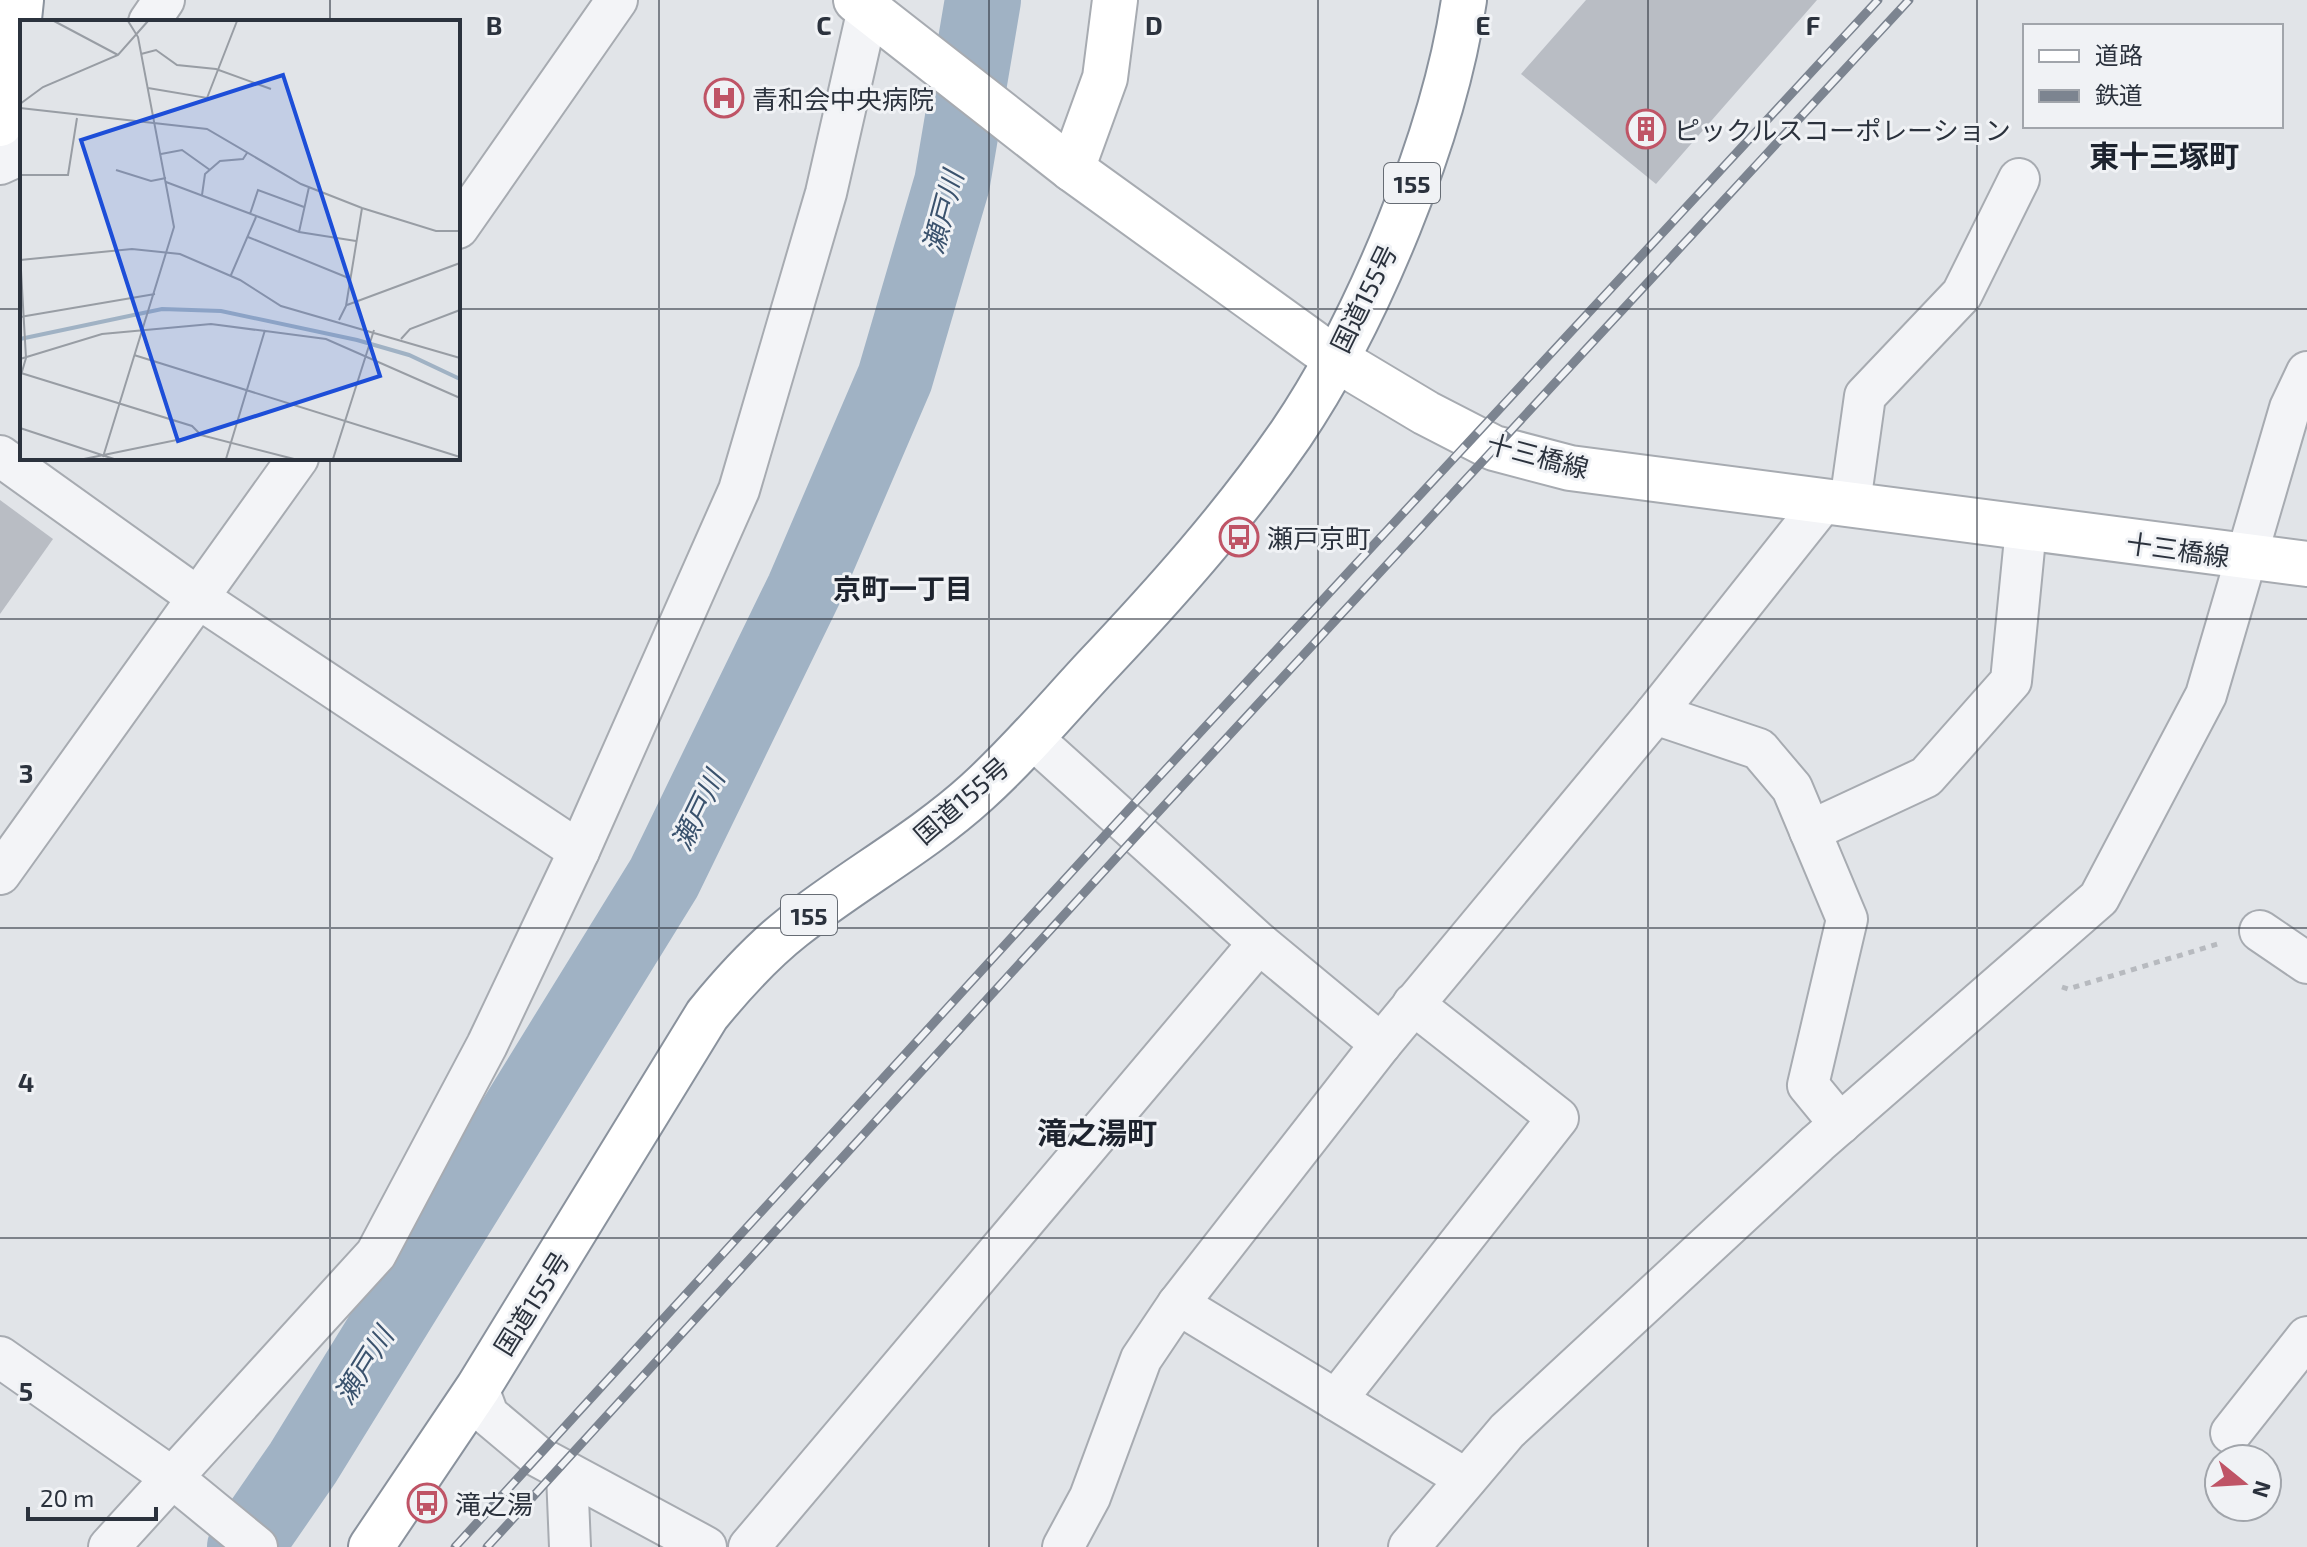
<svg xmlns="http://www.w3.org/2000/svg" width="2307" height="1547" viewBox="0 0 2307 1547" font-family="'Exo 2','Noto Sans JP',sans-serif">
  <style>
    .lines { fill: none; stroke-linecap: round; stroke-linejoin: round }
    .river { stroke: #a0b2c4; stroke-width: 76 }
    .building { fill: #b9bdc4 }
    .street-casing { stroke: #a7abb1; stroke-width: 44 }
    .secondary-casing { stroke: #a7abb1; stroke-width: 48 }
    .highway-casing { stroke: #8a929d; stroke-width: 48 }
    .path { stroke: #b7babf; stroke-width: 5; stroke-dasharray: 6 6; stroke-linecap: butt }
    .street { stroke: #f3f4f7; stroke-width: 40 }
    .secondary { stroke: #fff; stroke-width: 44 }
    .highway { stroke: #fff; stroke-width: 44 }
    .rail-casing { stroke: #7c8490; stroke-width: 9 }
    .rail { stroke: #f0f2f5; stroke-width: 6; stroke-dasharray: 18; stroke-linecap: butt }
    .grid { fill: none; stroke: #2b323d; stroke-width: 2; stroke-opacity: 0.55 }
    .labels { text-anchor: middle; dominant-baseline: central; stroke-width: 6; stroke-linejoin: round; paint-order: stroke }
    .shield { fill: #f0f2f5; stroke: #666c74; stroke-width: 2 }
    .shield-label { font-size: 24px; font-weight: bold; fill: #2b323d }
    .poi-label { font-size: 26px; fill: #2b323d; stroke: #f0f2f5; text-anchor: start }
    .street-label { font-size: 26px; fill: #2b323d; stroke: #f0f2f5 }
    .water-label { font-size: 28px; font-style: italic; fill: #3a526d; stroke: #f0f2f5 }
    .neighbourhood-label { font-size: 28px; font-weight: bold; fill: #1d232e; stroke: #f0f2f5 }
    .quarter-label { font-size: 30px; font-weight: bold; fill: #1d232e; stroke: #f0f2f5 }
    .inset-river { fill: none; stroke: #a0b2c4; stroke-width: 4 }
    .inset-road { fill: none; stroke: #989da4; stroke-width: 2 }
    .view { fill: #1d4ed8; fill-opacity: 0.15; stroke: #1d4ed8; stroke-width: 4 }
    .inset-edge { fill: none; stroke: #2b323d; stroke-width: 4 }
    .grid-label { font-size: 26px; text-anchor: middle; font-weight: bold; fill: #2b323d; stroke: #f0f2f5; stroke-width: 6; stroke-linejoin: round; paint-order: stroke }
  </style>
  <rect width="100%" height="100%" fill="#e1e4e8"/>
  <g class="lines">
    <polyline class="river" points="245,1547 303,1463 664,878 804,590 895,378 952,183 983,0"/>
  </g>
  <g class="building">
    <polygon points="1586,0 1817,0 1656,184 1521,74"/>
    <polygon points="0,500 53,539 0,614"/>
  </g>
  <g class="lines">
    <defs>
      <g id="street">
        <polyline points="149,22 164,0"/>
        <polyline points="0,164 22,154"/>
        <polyline points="458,228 617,0"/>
        <polyline points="0,456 200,599 579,851"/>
        <polyline points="1850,503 1865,396 1962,294 2019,179"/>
        <polyline points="1655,714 1759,749 1792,788 1847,919 1808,1085 1840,1124"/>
        <polyline points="1031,737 1259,943 1381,1044"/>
        <polyline points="1810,831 1926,777 2011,681 2026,528"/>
        <polyline points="0,874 298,458"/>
        <polyline points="2260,931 2307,963"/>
        <polyline points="1178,1304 1466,1479"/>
        <polyline points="0,1357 174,1479 257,1547"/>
        <polyline points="478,1388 488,1415 537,1456 706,1547"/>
        <polyline points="1336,1400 1558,1118 1413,1004"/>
        <polyline points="2231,1433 2307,1337"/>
        <polyline points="567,1474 570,1547"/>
        <polyline points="109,1547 376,1254 487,1045 579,851 739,490 826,193 870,0"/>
        <polyline points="749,1547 1259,943"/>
        <polyline points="1063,1547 1090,1497 1141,1359 1178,1304 1381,1044 1655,714 1825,500"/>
        <polyline points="1409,1547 1507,1431 1818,1143 2099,898 2206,695 2290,408 2307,372"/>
      </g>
      <g id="secondary">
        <polyline points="856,0 1072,169 1334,358 1426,413 1494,448 1570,468 2307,564"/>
        <polyline points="1072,169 1105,78 1115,0"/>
      </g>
      <g id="highway">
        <polyline points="0,124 13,76 21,0"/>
        <path d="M371 1547 478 1388 707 1015C733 983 760 953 793 927 852 880 921 843 977 792 1019 754 1056 710 1094 669 1164 595 1233 518 1291 434 1368 320 1444 136 1464 0"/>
      </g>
    </defs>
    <use href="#street" class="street-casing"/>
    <use href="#secondary" class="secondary-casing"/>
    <use href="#highway" class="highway-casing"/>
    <polyline class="path" points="2062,987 2068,989 2221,943"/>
    <use href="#street" class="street"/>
    <use href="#secondary" class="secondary"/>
    <use href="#highway" class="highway"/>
    <defs>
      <g id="rail">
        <polyline points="455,1547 1119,820 1878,0"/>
        <polyline points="487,1547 1137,835 1909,0"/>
      </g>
    </defs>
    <use href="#rail" class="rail-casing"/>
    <use href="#rail" class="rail"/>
  </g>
  <path class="grid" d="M330 0V22M659 0V1547M989 0V1547M1318 0V1547M1648 0V1547M1977 0V1547M0 309H22M458 309H2307M330 458V1547M0 619H2307M0 928H2307M0 1238H2307"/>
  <defs>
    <symbol id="hospital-ring" viewBox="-11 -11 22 22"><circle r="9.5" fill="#f0f2f5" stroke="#bf5466" stroke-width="1.5"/><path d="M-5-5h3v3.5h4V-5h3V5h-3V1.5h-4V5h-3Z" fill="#bf5466"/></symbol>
    <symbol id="building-ring" viewBox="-11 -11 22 22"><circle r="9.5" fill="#f0f2f5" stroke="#bf5466" stroke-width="1.5"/><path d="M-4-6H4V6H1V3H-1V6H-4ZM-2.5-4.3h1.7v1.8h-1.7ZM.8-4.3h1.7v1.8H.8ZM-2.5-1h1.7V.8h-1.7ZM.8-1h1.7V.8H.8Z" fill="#bf5466"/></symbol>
    <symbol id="bus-ring" viewBox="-11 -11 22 22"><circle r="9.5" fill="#f0f2f5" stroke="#bf5466" stroke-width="1.5"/><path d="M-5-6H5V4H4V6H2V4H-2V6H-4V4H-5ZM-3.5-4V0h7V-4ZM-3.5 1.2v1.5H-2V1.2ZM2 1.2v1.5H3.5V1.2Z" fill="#bf5466"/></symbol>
  </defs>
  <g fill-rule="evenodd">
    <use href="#hospital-ring" x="702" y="76" width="44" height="44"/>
    <use href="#building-ring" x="1624" y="107" width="44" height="44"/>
    <use href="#bus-ring" x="1217" y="515" width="44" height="44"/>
    <use href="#bus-ring" x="405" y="1481" width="44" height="44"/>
  </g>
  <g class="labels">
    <g class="shield">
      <rect x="1384" y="163" width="56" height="40" rx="6"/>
      <rect x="781" y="895" width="56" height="40" rx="6"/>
    </g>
    <g class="shield-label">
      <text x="1412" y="183">155</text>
      <text x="809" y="915">155</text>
    </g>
    <g class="poi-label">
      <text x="752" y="98">青和会中央病院</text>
      <text x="1674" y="129">ピックルスコーポレーション</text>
      <text x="1267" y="537">瀬戸京町</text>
      <text x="455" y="1503">滝之湯</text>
    </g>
    <g class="street-label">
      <text transform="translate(1363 298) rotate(-64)">国道155号</text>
      <text transform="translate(1538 455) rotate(15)">十三橋線</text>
      <text transform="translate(2178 549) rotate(8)">十三橋線</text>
      <text transform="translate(961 800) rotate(-41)">国道155号</text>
      <text transform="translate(531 1303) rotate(-58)">国道155号</text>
    </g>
    <g class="water-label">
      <text transform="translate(942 212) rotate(-75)">瀬戸川</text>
      <text transform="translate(697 810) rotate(-64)">瀬戸川</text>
      <text transform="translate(363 1365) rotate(-58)">瀬戸川</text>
    </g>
    <g class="neighbourhood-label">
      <text x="903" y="588">京町一丁目</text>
    </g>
    <g class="quarter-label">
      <text x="2164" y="155">東十三塚町</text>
      <text x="1097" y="1132">滝之湯町</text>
    </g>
  </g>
  <g transform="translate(20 20)">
    <rect width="440" height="440" fill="#e1e4e8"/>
    <path class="inset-river" d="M0 319 142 289 201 291 337 320 389 335 440 359"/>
    <path class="inset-road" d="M34 1 98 35M121 34 136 30 157 45 196 49 251 69M128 68 187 78 217 1M0 84 23 67 98 35 128 1M0 88 187 109 281 164 342 188 416 211H440M141 134 162 130 190 150M96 150 131 161 146 158M0 155H48L57 98M146 162 279 212 336 221M182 175 185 154 200 141 223 139 227 133M230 194 238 170 284 187M279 212 289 167M228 217 331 259M0 233 6 338 1 355M0 240 112 229 160 234 220 260 261 286 440 338M211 255 236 197M327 285 440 243M0 297 135 274M319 300 326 286 342 188M381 319 390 309 440 290M114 335 440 437M0 339 82 314 191 304 306 319 440 378M1 353 172 406 181 415M0 408 94 439M83 437 154 207 118 17 108 1M64 439 181 415 274 439M206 439 245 310M313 439 354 310"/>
    <path class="view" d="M263 55 360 356 158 421 61 120Z"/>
    <rect width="440" height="440" class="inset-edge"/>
  </g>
  <g class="grid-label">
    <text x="494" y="35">B</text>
    <text x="824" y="35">C</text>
    <text x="1154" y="35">D</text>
    <text x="1483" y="35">E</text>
    <text x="1813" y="35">F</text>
    <text x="26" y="783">3</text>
    <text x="26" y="1092">4</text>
    <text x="26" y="1401">5</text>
  </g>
  <rect x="2023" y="24" width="260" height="104" fill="#f0f2f5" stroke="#a1a5ab" stroke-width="2"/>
  <rect x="2039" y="50" width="40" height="12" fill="#ffffff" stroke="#a1a5ab" stroke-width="2"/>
  <text x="2095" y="64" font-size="24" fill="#2b323d">道路</text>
  <rect x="2039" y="90" width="40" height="12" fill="#7c8490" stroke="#a1a5ab" stroke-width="2"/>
  <text x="2095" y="104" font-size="24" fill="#2b323d">鉄道</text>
  <g transform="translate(2243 1483) rotate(108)"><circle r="38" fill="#f0f2f5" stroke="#a1a5ab" stroke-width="2"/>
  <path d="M0-6L14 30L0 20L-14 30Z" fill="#bf5466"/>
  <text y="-12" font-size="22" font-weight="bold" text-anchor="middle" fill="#2b323d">N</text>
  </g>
  <path d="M28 1507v12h128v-12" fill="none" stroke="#2b323d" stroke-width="4"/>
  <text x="40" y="1507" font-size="24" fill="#2b323d" stroke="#f0f2f5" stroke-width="6" paint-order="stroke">20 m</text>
</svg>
